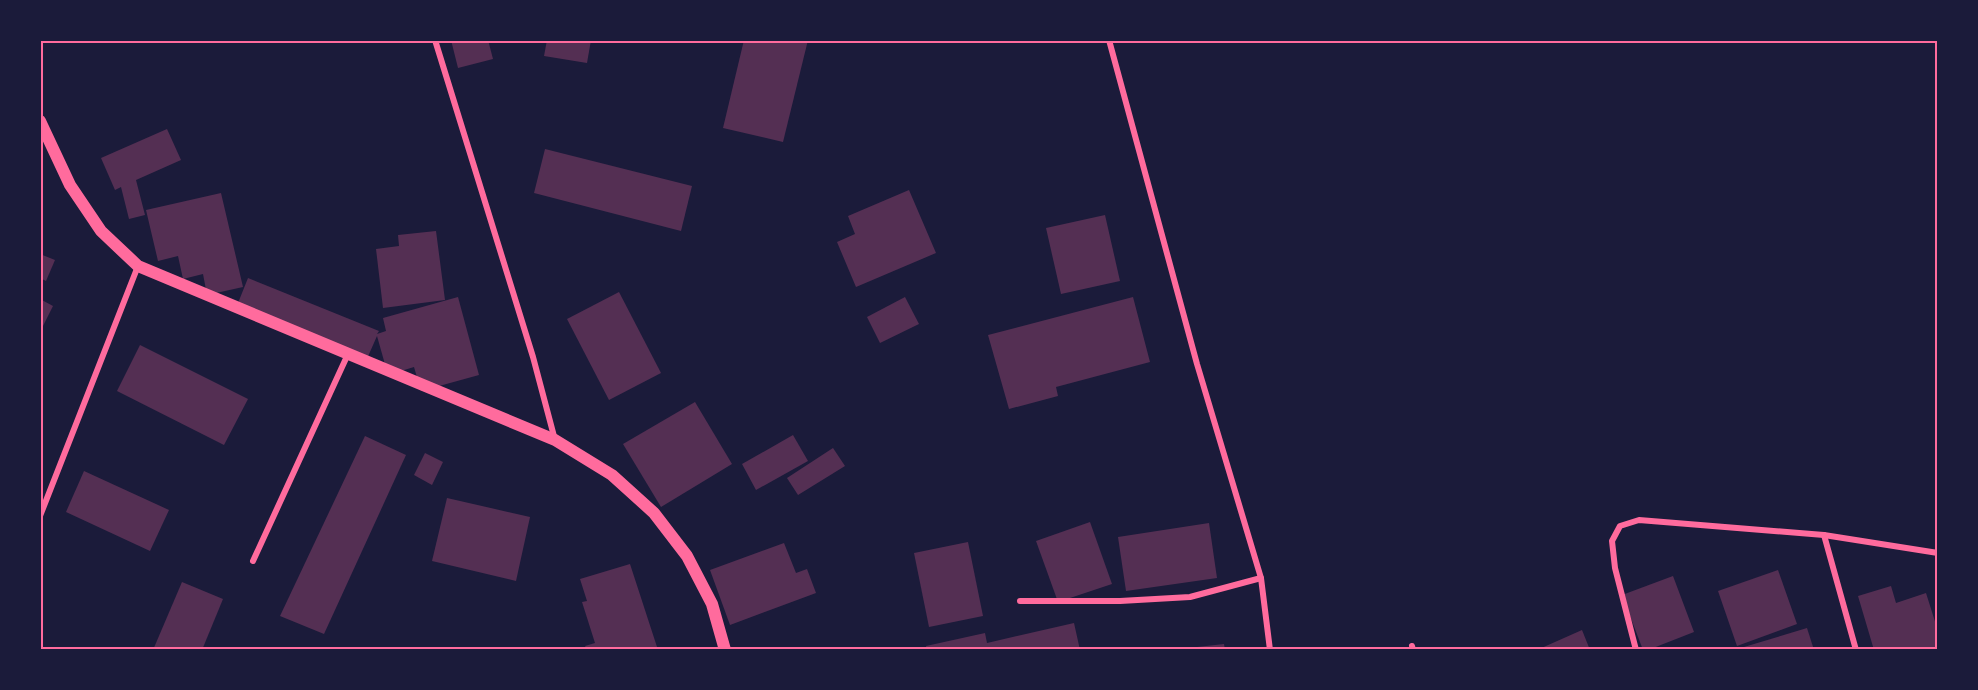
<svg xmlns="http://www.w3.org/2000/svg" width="1978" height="690" viewBox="0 0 1978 690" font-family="'Fira Sans Condensed',sans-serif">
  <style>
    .building { fill: #542f53 }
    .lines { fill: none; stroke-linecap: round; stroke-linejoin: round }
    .minor { stroke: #ff6b9d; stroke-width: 6 }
    .secondary { stroke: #ff6b9d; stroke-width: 12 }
    .neatline { fill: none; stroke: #ff6b9d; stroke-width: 2 }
  </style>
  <rect width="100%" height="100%" fill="#1b1b3a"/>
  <g class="building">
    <polygon points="451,40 488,40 493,59 458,68"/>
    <polygon points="547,40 591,40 587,63 544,56"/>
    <polygon points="744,40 808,40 783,142 723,128"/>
    <polygon points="167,129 181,160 136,180 145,215 129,219 121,187 115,190 101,158"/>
    <polygon points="545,149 692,186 681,231 534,193"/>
    <polygon points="909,190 936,253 856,287 837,242 855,234 848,216"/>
    <polygon points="221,193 243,287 207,295 203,274 183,279 178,256 158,261 146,210"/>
    <polygon points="1105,215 1120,281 1061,294 1046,228"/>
    <polygon points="436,231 445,300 383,308 376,249 399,246 398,235"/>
    <polygon points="40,254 55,260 46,281 40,278"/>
    <polygon points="248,278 379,331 377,334 386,331 383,318 458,297 479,375 421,391 414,367 388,375 377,336 366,361 236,308"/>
    <polygon points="619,292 661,373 609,400 567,319"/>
    <polygon points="905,297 919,324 880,343 867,317"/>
    <polygon points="1133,297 1150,362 1056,387 1058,396 1009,409 988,335"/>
    <polygon points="40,299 53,306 40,332"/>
    <polygon points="140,345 248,399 224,445 117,391"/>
    <polygon points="695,402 732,464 661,507 623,444"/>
    <polygon points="793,435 808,461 756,490 742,464"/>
    <polygon points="365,436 406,455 324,634 280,616"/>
    <polygon points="833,448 845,466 798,495 787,478"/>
    <polygon points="425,453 443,462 432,485 414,475"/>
    <polygon points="84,471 169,510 150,551 66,512"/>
    <polygon points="447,498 530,517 516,581 432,561"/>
    <polygon points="1090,522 1112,584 1058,602 1036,541"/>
    <polygon points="1209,523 1217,578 1126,591 1118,537"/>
    <polygon points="968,542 983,616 929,627 914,553"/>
    <polygon points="784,543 796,573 807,569 816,593 730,625 710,570"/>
    <polygon points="630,564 658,650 587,650 585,646 595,643 582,602 587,601 580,579"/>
    <polygon points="1778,570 1797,624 1737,646 1718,591"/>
    <polygon points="1673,576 1694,632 1648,650 1643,650 1622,595"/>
    <polygon points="182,582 223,599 202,650 153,650"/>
    <polygon points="1891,586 1896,603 1926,593 1938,631 1938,650 1874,650 1858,596"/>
    <polygon points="1074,623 1080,650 927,650 926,646 985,633 987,643"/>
    <polygon points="1807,628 1814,650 1745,650 1744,647"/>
    <polygon points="1582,630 1590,650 1537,650"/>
    <polygon points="1224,644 1225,650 1188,650 1188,648"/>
  </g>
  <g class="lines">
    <g class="minor">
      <polyline points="435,40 533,357 555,440"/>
      <polyline points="1109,40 1197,364 1261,578 1270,650"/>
      <polyline points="40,516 138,266"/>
      <polyline points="1824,535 1856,650"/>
      <polyline points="253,561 348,354"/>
      <polyline points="1020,601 1120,601 1190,597 1261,578"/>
      <polyline points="1412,646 1413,650"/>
      <polyline points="1636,650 1615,568 1612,541 1620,526 1639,520 1824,535 1938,553"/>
    </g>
    <polyline class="secondary" points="40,121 70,185 101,231 138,266 555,440 612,475 654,513 687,556 712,604 725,650"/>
  </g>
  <rect width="1978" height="690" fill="none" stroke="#1b1b3a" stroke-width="84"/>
  <rect x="42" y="42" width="1894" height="606" class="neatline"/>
</svg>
